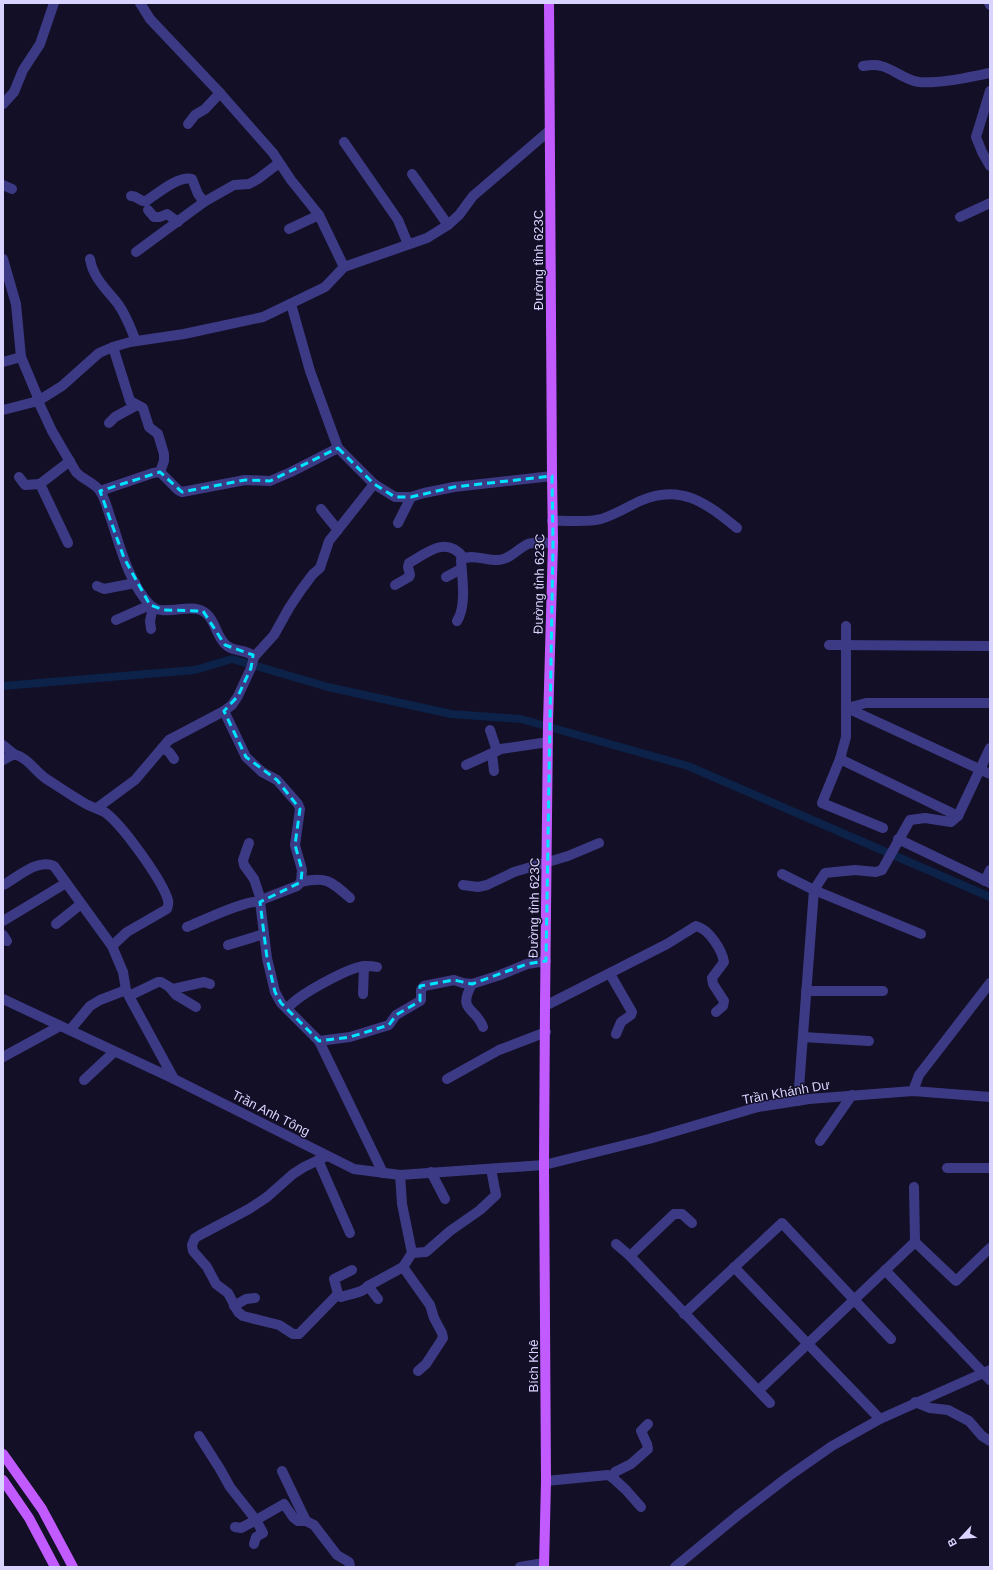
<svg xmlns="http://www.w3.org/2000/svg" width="993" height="1570" viewBox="0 0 993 1570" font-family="Arial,sans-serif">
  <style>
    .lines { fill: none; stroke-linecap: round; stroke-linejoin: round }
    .canal { stroke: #0c2248; stroke-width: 8 }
    .minor { stroke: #3d3a85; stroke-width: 10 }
    .major { stroke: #c25bff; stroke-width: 10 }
    .marked { fill: none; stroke: #00e5ff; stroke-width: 3; stroke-dasharray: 8 5; stroke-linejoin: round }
    .labels { text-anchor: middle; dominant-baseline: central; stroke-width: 3; stroke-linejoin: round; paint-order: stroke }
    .street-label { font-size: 13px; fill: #d9d4ff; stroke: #130f26 }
  </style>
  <rect width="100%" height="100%" fill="#130f26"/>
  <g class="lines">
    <polyline class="canal" points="3,686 195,670 232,659 328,687 451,714 521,719 688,766 990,897"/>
    <g class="minor">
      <polyline points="140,3 150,19 220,93 273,153 291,180 319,215 344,267"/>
      <polyline points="989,3 990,5"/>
      <path d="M863 66C869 65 875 64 881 66 894 69 904 80 919 82 940 84 969 77 990 73"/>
      <polyline points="990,91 976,137 982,152 990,166"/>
      <polyline points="3,104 14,92 23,70 40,44 54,3"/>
      <polyline points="188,124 195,115 205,109 220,93"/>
      <polyline points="344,142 398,220 408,244"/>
      <polyline points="412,174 448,225"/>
      <polyline points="3,185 12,189"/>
      <path d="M131 196C137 195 139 202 146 201 157 194 179 175 192 179L198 194 204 202"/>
      <polyline points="148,210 154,217 160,217 167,214 178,222"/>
      <polyline points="960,217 990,203"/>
      <polyline points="289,229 319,215"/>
      <polyline points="136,252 204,202 234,185 249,184 258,179 279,163"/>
      <polyline points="3,259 16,304 21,357 39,400"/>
      <path d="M90 259C93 278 107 290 118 304 126 315 131 329 136 341"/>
      <polyline points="291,304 310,371 338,448 374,484 395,497 411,497 424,493 454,487 552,476"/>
      <polyline points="113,347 130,401 143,408 149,427 158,434 164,454 164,461 160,472"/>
      <polyline points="3,362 21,357"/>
      <path d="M38 401 52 431 76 472C83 480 94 482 100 491 106 500 108 512 112 522 121 550 129 582 150 605 160 616 184 606 197 609 215 613 214 633 225 644 233 653 246 648 254 657"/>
      <polyline points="3,410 38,401 62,386 99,353 113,347 130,342 184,334 263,317 325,287 344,267 427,238 448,225 459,215 473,196 549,131"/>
      <polyline points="109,423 115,417 137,405"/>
      <polyline points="19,477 25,485 40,484"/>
      <polyline points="100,491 153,473 160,472 178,490 182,492 245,480 270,481 291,472 338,448"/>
      <polyline points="321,509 338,530"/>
      <path d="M552 521C568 520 586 523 601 519 615 515 627 507 640 501 681 483 706 503 737 528"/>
      <polyline points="398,523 411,497"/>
      <polyline points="68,543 40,484 70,461"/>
      <polyline points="446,577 461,569"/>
      <path d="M395 585 409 577 410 575 408 567 409 563C428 552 446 536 463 557"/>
      <polyline points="97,586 104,589 135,583"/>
      <polyline points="116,620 150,605"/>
      <path d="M457 621C467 606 462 577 461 560 470 553 487 561 498 560 511 559 517 549 528 544 535 541 546 543 553 543"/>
      <polyline points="846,626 846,737 840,759 822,803 883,828"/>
      <polyline points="151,629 150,621 153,607"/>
      <polyline points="829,645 990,646"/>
      <polyline points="847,708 990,774"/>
      <polyline points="847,708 866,703 990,703"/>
      <polyline points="224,711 246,757 262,772 277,780 298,804 300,809 295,845 302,870 301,882 297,886 261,900 260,902 267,958 275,992 281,1003 319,1041 383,1173"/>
      <polyline points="490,730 497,751"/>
      <polyline points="3,745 14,754"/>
      <polyline points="162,748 169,752 174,759"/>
      <polyline points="492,754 494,771"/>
      <polyline points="840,759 958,816"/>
      <path d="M3 760 14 754C28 758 34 770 45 778 59 787 72 796 86 804 93 808 100 809 106 813 123 826 162 880 168 900 169 903 168 906 167 909L127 932 112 946 123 972 126 990 131 1000 174 1079"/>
      <polyline points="466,765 501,749 548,742"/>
      <polyline points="97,808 135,780 169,740 224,711 232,705 238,696 251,668 254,657 274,635 289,608 301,590 313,574 320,568 329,541 374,484"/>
      <polyline points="898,839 990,883"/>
      <polyline points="249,843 243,860 244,865 254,879 261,900"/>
      <polyline points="782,874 814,890 921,934"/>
      <polyline points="985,881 990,870"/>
      <path d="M301 882C326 876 331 881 350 898"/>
      <path d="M3 885C17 878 37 858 54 866L112 946"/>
      <polyline points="463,885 478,887 487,885 514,872 568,856 599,843"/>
      <polyline points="3,921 66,883"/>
      <polyline points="56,924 81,904"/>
      <path d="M187 927C202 921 247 899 260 902"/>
      <polyline points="3,935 7,941"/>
      <polyline points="228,945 264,934"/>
      <polyline points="610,974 632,1012 631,1015 621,1022 616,1034"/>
      <path d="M472 984C457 1012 475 1006 483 1027"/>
      <polyline points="170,988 176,995 196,1007"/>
      <polyline points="806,991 883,991"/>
      <polyline points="363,994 364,966"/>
      <polyline points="129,996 158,982 161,982 173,989 204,982 210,984"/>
      <polyline points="3,999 174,1079 354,1169 400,1175 544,1165 649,1139 758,1107 809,1099 913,1091 990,1097"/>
      <path d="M545 1006 667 944 696 926C709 929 722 950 724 962L712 978 713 984 724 1001 723 1006 716 1012"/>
      <path d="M287 1009C297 995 348 968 364 966 369 966 373 966 377 967"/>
      <polyline points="70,1030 90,1006 100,1000 126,990"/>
      <polyline points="803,1037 869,1041"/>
      <polyline points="319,1041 350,1037 389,1025 396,1015 420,1001 421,1000 421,990 424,986 454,980 463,983 472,984 500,975 527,964 546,961"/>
      <polyline points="3,1057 60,1026"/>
      <polyline points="447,1079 499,1050 546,1032"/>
      <polyline points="84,1080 114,1052"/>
      <polyline points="913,1091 919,1075 990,983"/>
      <polyline points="798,1101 814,890 825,873 855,870 876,872 882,870 910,820 925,818 951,822 958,816 990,748"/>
      <polyline points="820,1141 852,1095"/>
      <polyline points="327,1156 304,1167 293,1174 267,1197 249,1209 200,1235 195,1238 192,1245 193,1251 207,1267 216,1284 228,1293 238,1312 243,1316 279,1325 293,1334 299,1334 338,1294"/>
      <polyline points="318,1160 350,1233"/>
      <polyline points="947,1168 990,1168"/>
      <polyline points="431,1172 445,1199"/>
      <polyline points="400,1175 402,1204 412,1253"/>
      <polyline points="914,1187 915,1242"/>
      <polyline points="616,1244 630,1256 770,1403"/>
      <polyline points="630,1256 674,1214 682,1214 692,1223"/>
      <polyline points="403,1267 430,1305 434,1318 442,1333 443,1338 426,1364 418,1371"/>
      <polyline points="734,1267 880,1419"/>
      <path d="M352 1270 334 1279 338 1294 341 1297C349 1294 363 1293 368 1286L403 1267 412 1253 426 1252 450 1231 480 1210 496 1195 491 1169"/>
      <polyline points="885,1270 990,1380"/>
      <polyline points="368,1286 378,1299"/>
      <polyline points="234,1306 246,1299 255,1298"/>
      <polyline points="684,1314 782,1223 891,1339"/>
      <polyline points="759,1390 915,1242 956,1281 990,1248"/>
      <polyline points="915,1402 930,1408 948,1410 969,1421 982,1436 990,1441"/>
      <polyline points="199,1436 220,1469 230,1487 256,1520 284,1504 293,1517 298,1521 306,1521 314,1525 337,1555 349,1562 350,1567"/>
      <polyline points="282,1471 306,1521"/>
      <polyline points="613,1478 615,1472 631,1464 648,1449 647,1444 641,1431 648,1424"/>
      <polyline points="546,1481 608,1475 613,1478 626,1490 641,1507"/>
      <polyline points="235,1527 241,1528 256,1520 263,1533 256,1537 254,1544"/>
      <polyline points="520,1567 544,1563"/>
      <polyline points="675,1567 737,1516 789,1476 832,1446 880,1419 990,1370"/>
    </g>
    <g class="major">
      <polyline points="3,1454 42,1509 73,1567"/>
      <polyline points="3,1480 29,1518 55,1567"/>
      <polyline points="544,1567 546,1481 544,1165 545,1006 548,723 553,543 552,476 549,3"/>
    </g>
  </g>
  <path class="marked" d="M338 448 374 484 395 497H411L454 487 552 476 553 543 546 961 527 964 472 984 454 980 420 986V1001L396 1015 389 1025 350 1037 319 1041 281 1003 275 992 267 958 260 902 301 882 302 870 295 845 300 809 277 780 246 757 224 711 238 696 251 668 253 655 225 645 203 611 164 610 150 605 124 558 100 491 160 472 182 492 245 480 270 481Z"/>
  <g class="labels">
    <g class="street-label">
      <text transform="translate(538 260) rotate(-90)">Đường tỉnh 623C</text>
      <text transform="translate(539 584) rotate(-89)">Đường tỉnh 623C</text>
      <text transform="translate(534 908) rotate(-89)">Đường tỉnh 623C</text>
      <text transform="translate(786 1092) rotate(-10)">Trần Khánh Dư</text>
      <text transform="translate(271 1113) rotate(27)">Trần Anh Tông</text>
      <text transform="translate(533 1366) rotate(-90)">Bích Khê</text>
    </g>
  </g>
  <rect width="993" height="1570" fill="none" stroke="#d9d4ff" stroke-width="8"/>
  <g transform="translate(961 1538) rotate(244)" stroke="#130f26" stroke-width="3" paint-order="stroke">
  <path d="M0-3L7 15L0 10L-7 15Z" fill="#d9d4ff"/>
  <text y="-6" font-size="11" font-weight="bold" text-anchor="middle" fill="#d9d4ff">B</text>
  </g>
</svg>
